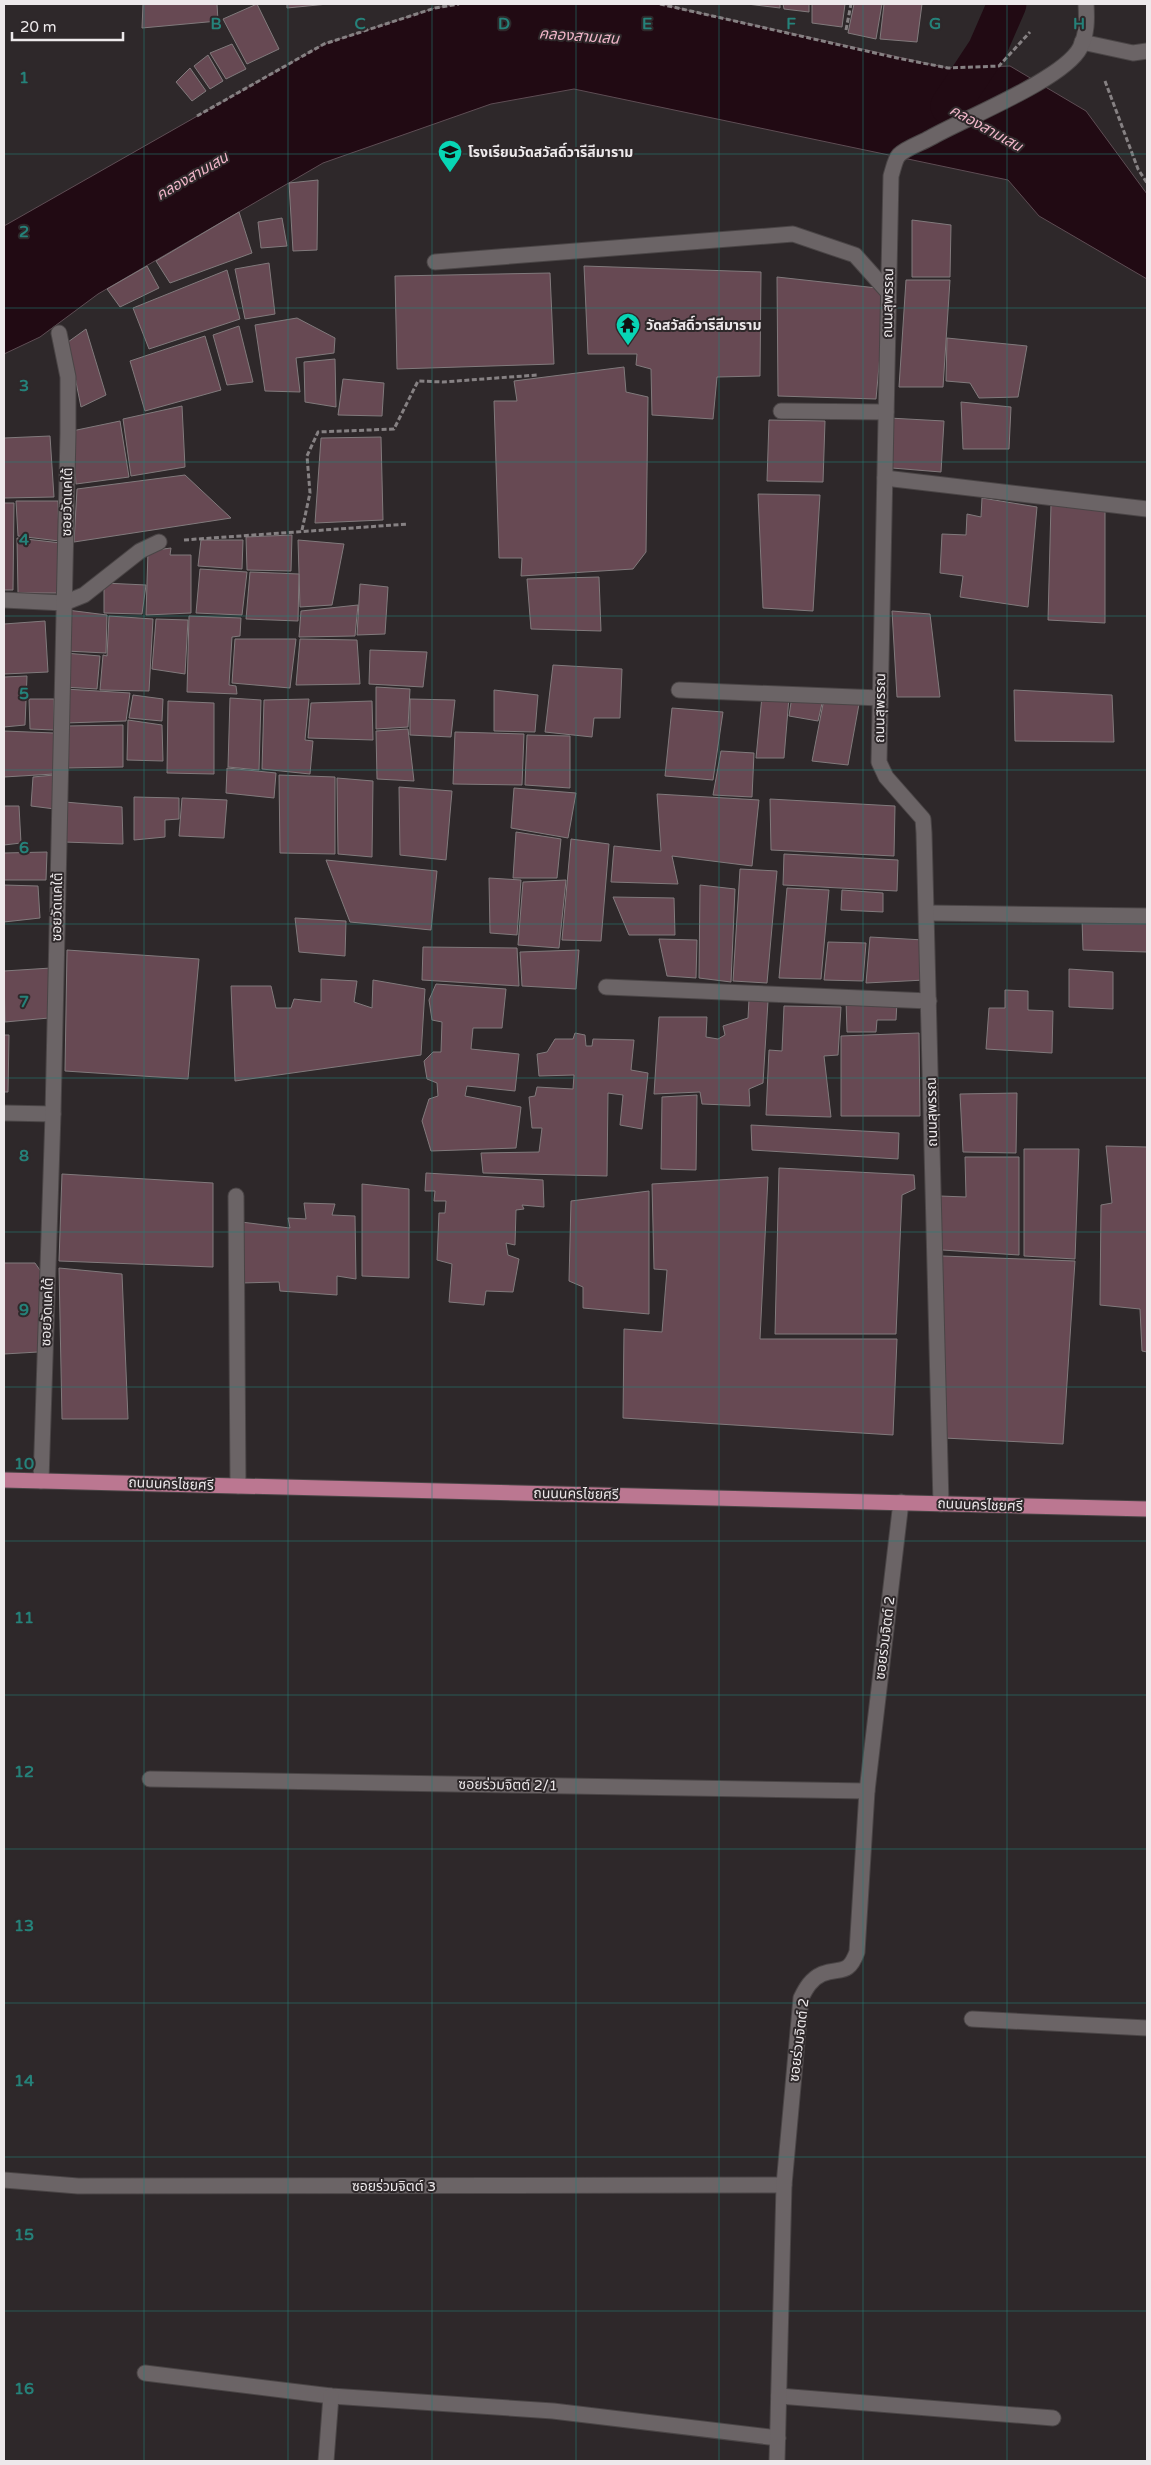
<svg xmlns="http://www.w3.org/2000/svg" width="1151" height="2465" viewBox="0 0 1151 2465" font-family="'Varela Round','Noto Sans Thai',sans-serif">
  <style>
    .water { fill: #210a13; stroke: #5e4d54 }
    .lines { fill: none; stroke-linecap: round; stroke-linejoin: round }
    .canal { stroke: #210a13; stroke-width: 39 }
    .building { fill: #674953; stroke: #817a7c }
    .minor-casing { stroke: #4a4546; stroke-width: 17 }
    .major-casing { stroke: #4a4546; stroke-width: 17 }
    .path { stroke: #868183; stroke-width: 3; stroke-dasharray: 5 2.5; stroke-linecap: butt }
    .minor { stroke: #6b6466; stroke-width: 15 }
    .major { stroke: #bb7791; stroke-width: 15 }
    .grid { fill: none; stroke: #25827a; stroke-width: 1; stroke-opacity: 0.55 }
    .labels { text-anchor: middle; dominant-baseline: central; stroke-width: 4; stroke-linejoin: round; paint-order: stroke }
    .poi-label { font-size: 14px; font-weight: bold; fill: #ede9eb; stroke: #2e282a; text-anchor: start }
    .street-label { font-size: 14px; fill: #ede9eb; stroke: #2e282a }
    .water-label { font-size: 15px; font-style: italic; fill: #f0b6c9; stroke: #2e282a }
    .grid-label { font-size: 16px; text-anchor: middle; font-weight: bold; fill: #25827a; stroke: #2e282a; stroke-width: 4; stroke-linejoin: round; paint-order: stroke }
  </style>
  <rect width="100%" height="100%" fill="#2e282a"/>
  <polygon class="water" points="459,4 660,4 948,68 1010,66 1086,111 1147,194 1147,279 1039,216 1008,180 574,89 491,104 323,163 98,294 40,337 4,354 4,226 324,44 435,8"/>
  <g class="lines">
    <polyline class="canal" points="950,106 987,50 1007,4"/>
  </g>
  <g class="building">
    <polygon points="143,4 217,4 218,21 142,28"/>
    <polygon points="257,4 279,49 247,64 223,19"/>
    <polygon points="287,4 328,4 287,8"/>
    <polygon points="747,4 780,4 780,8"/>
    <polygon points="783,4 809,4 809,12 784,9"/>
    <polygon points="812,4 845,4 842,27 812,23"/>
    <polygon points="854,4 882,4 876,39 848,33"/>
    <polygon points="884,4 922,4 917,42 880,39"/>
    <polygon points="232,44 246,69 226,79 210,53"/>
    <polygon points="208,55 223,81 210,89 194,66"/>
    <polygon points="190,68 206,91 192,101 176,82"/>
    <polygon points="318,180 317,250 293,251 289,183"/>
    <polygon points="239,212 252,253 170,283 156,261"/>
    <polygon points="282,218 287,246 261,248 258,222"/>
    <polygon points="912,220 951,225 950,277 912,277"/>
    <polygon points="269,263 275,314 245,319 235,269"/>
    <polygon points="147,266 159,288 120,307 107,289"/>
    <polygon points="584,266 761,272 760,376 717,377 713,419 652,415 651,369 636,365 637,354 588,354"/>
    <polygon points="227,270 240,319 149,349 133,308"/>
    <polygon points="550,273 554,364 397,369 395,276"/>
    <polygon points="777,277 886,289 876,399 778,396"/>
    <polygon points="906,280 950,280 943,387 899,387"/>
    <polygon points="297,318 335,338 334,353 296,358 300,392 265,391 255,325"/>
    <polygon points="239,326 253,382 227,385 213,335"/>
    <polygon points="86,329 106,395 81,407 68,342"/>
    <polygon points="205,336 221,390 145,411 130,361"/>
    <polygon points="947,338 1027,346 1018,397 979,398 970,383 946,381"/>
    <polygon points="335,359 336,407 305,402 304,362"/>
    <polygon points="624,367 626,392 648,397 646,552 633,569 521,576 522,558 499,558 494,401 517,401 514,381"/>
    <polygon points="343,379 384,383 382,416 338,415"/>
    <polygon points="961,402 1011,407 1009,449 963,449"/>
    <polygon points="182,406 185,467 131,476 123,419"/>
    <polygon points="889,418 944,421 941,472 892,468"/>
    <polygon points="769,420 825,421 823,482 767,481"/>
    <polygon points="120,421 129,477 76,484 72,431"/>
    <polygon points="50,436 54,497 4,498 4,438"/>
    <polygon points="381,437 383,520 315,523 321,438"/>
    <polygon points="185,475 231,518 74,542 77,489"/>
    <polygon points="758,494 820,495 813,611 763,608"/>
    <polygon points="982,498 1037,507 1028,607 960,597 963,576 940,573 942,534 966,535 967,514 981,517"/>
    <polygon points="16,501 58,501 59,541 18,536"/>
    <polygon points="4,503 14,503 13,590 4,590"/>
    <polygon points="1051,504 1105,511 1105,623 1048,620"/>
    <polygon points="292,535 291,571 247,570 246,537"/>
    <polygon points="17,538 61,543 58,593 18,593"/>
    <polygon points="201,540 243,540 242,569 198,566"/>
    <polygon points="298,540 344,544 332,605 300,607"/>
    <polygon points="171,548 170,555 191,555 191,613 146,615 148,551"/>
    <polygon points="200,569 247,572 242,615 196,613"/>
    <polygon points="250,572 299,574 298,621 246,619"/>
    <polygon points="599,577 601,631 531,629 527,579"/>
    <polygon points="104,583 146,585 142,614 104,613"/>
    <polygon points="360,584 388,587 385,634 357,635"/>
    <polygon points="358,605 355,636 299,637 301,611"/>
    <polygon points="67,610 107,615 106,653 66,651"/>
    <polygon points="892,611 930,614 940,697 897,697"/>
    <polygon points="109,616 153,619 149,691 100,690 103,655 107,656"/>
    <polygon points="189,616 241,618 240,636 232,637 229,685 236,686 237,694 187,692"/>
    <polygon points="156,619 188,620 185,674 152,669"/>
    <polygon points="45,621 48,672 4,674 4,624"/>
    <polygon points="235,639 296,639 290,688 232,683"/>
    <polygon points="300,639 357,640 360,684 296,685"/>
    <polygon points="370,650 427,652 423,687 369,684"/>
    <polygon points="65,653 100,656 97,689 64,687"/>
    <polygon points="553,665 622,669 620,718 594,718 592,737 545,732"/>
    <polygon points="27,676 25,725 4,727 4,677"/>
    <polygon points="376,687 410,689 408,727 376,729"/>
    <polygon points="65,689 130,693 126,721 65,723"/>
    <polygon points="494,690 538,695 535,732 494,731"/>
    <polygon points="1014,690 1112,695 1114,742 1015,741"/>
    <polygon points="133,695 163,699 162,721 129,718"/>
    <polygon points="762,696 789,697 784,758 756,758"/>
    <polygon points="792,696 823,699 818,721 789,716"/>
    <polygon points="230,698 261,700 259,770 228,767"/>
    <polygon points="29,699 54,699 54,730 30,729"/>
    <polygon points="309,699 305,740 313,741 310,774 262,769 264,700"/>
    <polygon points="410,699 455,700 451,737 410,735"/>
    <polygon points="824,699 859,704 848,765 812,761"/>
    <polygon points="168,701 214,703 214,774 167,773"/>
    <polygon points="372,701 373,740 308,738 311,703"/>
    <polygon points="672,708 723,712 713,780 665,776"/>
    <polygon points="128,720 162,725 163,761 127,760"/>
    <polygon points="123,725 123,767 65,768 66,726"/>
    <polygon points="408,729 414,781 377,779 376,731"/>
    <polygon points="4,731 54,733 54,774 4,777"/>
    <polygon points="455,732 524,734 522,785 453,784"/>
    <polygon points="527,735 570,736 570,788 525,785"/>
    <polygon points="721,751 754,753 752,797 713,795"/>
    <polygon points="227,768 276,773 274,798 226,793"/>
    <polygon points="54,775 55,809 31,806 33,777"/>
    <polygon points="279,775 335,777 335,854 280,853"/>
    <polygon points="337,778 373,781 372,857 338,854"/>
    <polygon points="399,787 452,791 446,860 400,855"/>
    <polygon points="514,788 576,793 568,838 511,828"/>
    <polygon points="657,794 759,800 752,866 672,856 678,884 611,882 614,846 661,851"/>
    <polygon points="134,797 179,798 179,819 165,820 165,837 134,840"/>
    <polygon points="182,798 227,800 224,838 179,836"/>
    <polygon points="770,799 895,806 894,856 771,850"/>
    <polygon points="65,802 122,807 123,844 64,842"/>
    <polygon points="4,806 19,806 21,843 4,845"/>
    <polygon points="516,832 561,839 557,878 513,878"/>
    <polygon points="571,839 609,844 601,941 562,940"/>
    <polygon points="47,852 46,880 4,880 4,853"/>
    <polygon points="784,854 898,860 897,891 783,885"/>
    <polygon points="326,860 437,871 431,930 350,922"/>
    <polygon points="740,869 777,871 767,983 733,981"/>
    <polygon points="489,878 521,880 517,935 490,933"/>
    <polygon points="566,880 559,948 518,945 523,882"/>
    <polygon points="4,885 38,886 40,918 4,922"/>
    <polygon points="700,885 735,889 731,982 699,978"/>
    <polygon points="787,888 829,890 821,979 779,978"/>
    <polygon points="842,890 883,893 883,912 841,910"/>
    <polygon points="613,897 674,898 675,935 629,935"/>
    <polygon points="295,918 346,921 345,956 299,952"/>
    <polygon points="1082,919 1147,921 1147,952 1083,950"/>
    <polygon points="870,937 924,940 925,980 866,983"/>
    <polygon points="659,939 697,940 696,978 667,976"/>
    <polygon points="828,942 866,943 863,981 824,980"/>
    <polygon points="423,947 517,948 519,986 422,980"/>
    <polygon points="67,950 199,959 188,1079 65,1071"/>
    <polygon points="579,950 576,989 522,986 520,952"/>
    <polygon points="51,968 49,1018 5,1022 4,971"/>
    <polygon points="1069,969 1113,972 1113,1009 1069,1007"/>
    <polygon points="321,979 357,981 354,1002 372,1008 373,980 425,989 421,1055 235,1081 231,986 271,986 276,1008 291,1008 294,999 321,1002"/>
    <polygon points="436,984 506,989 502,1028 473,1028 471,1049 519,1054 515,1091 467,1086 465,1096 521,1107 516,1148 431,1151 422,1121 429,1099 438,1096 437,1083 427,1079 424,1061 433,1052 441,1052 442,1022 432,1020 429,1000"/>
    <polygon points="1005,990 1028,991 1028,1010 1053,1011 1052,1053 986,1049 989,1008 1005,1008"/>
    <polygon points="749,999 768,1001 763,1083 749,1089 750,1106 702,1104 700,1092 654,1094 659,1017 707,1017 706,1037 718,1039 725,1035 723,1026 748,1018"/>
    <polygon points="846,1000 897,1002 896,1020 877,1020 876,1032 847,1032"/>
    <polygon points="784,1006 841,1007 838,1055 824,1056 831,1117 766,1115 769,1050 782,1051"/>
    <polygon points="575,1033 585,1035 586,1046 592,1046 593,1039 634,1040 631,1070 648,1073 642,1129 620,1125 623,1095 608,1093 607,1176 483,1173 481,1153 539,1152 542,1128 532,1128 529,1097 535,1096 537,1087 573,1089 574,1075 539,1076 537,1054 547,1052 555,1039 573,1039"/>
    <polygon points="919,1033 920,1116 841,1116 841,1036"/>
    <polygon points="4,1035 9,1035 8,1092 4,1092"/>
    <polygon points="1017,1093 1016,1153 963,1152 960,1094"/>
    <polygon points="697,1095 696,1170 661,1169 662,1097"/>
    <polygon points="751,1125 899,1133 898,1159 752,1150"/>
    <polygon points="1106,1146 1147,1147 1147,1352 1142,1351 1140,1309 1100,1305 1101,1205 1112,1203"/>
    <polygon points="1024,1149 1079,1149 1075,1259 1024,1256"/>
    <polygon points="965,1157 1019,1157 1019,1255 942,1250 940,1196 966,1197"/>
    <polygon points="779,1168 914,1175 915,1189 902,1195 896,1334 775,1334"/>
    <polygon points="426,1173 543,1180 544,1207 522,1205 524,1209 516,1210 515,1245 506,1243 508,1255 519,1259 513,1292 486,1291 484,1305 449,1302 452,1264 437,1260 439,1213 445,1213 446,1201 434,1201 435,1191 425,1191"/>
    <polygon points="62,1174 213,1183 213,1267 59,1261"/>
    <polygon points="768,1177 760,1339 897,1339 893,1435 623,1418 624,1329 662,1332 667,1270 654,1269 652,1184"/>
    <polygon points="362,1184 409,1189 409,1278 362,1276"/>
    <polygon points="649,1191 649,1314 583,1308 583,1287 569,1281 571,1201"/>
    <polygon points="304,1203 335,1204 332,1215 355,1216 356,1279 337,1276 337,1295 280,1291 279,1282 241,1283 241,1222 290,1228 288,1218 306,1219"/>
    <polygon points="942,1256 1075,1261 1063,1444 944,1438"/>
    <polygon points="4,1263 35,1263 42,1273 38,1352 4,1354"/>
    <polygon points="59,1268 122,1274 128,1419 62,1419"/>
  </g>
  <g class="lines">
    <defs>
      <g id="minor">
        <polyline points="1082,42 1133,53 1147,51"/>
        <polyline points="435,262 793,234 855,255 888,292"/>
        <polyline points="781,411 886,412"/>
        <polyline points="885,478 1147,509"/>
        <polyline points="4,600 64,603 84,595 140,551 159,542"/>
        <polyline points="679,690 880,698"/>
        <polyline points="928,913 1147,916"/>
        <polyline points="606,987 929,1001"/>
        <polyline points="4,1113 53,1114"/>
        <polyline points="236,1196 238,1486"/>
        <polyline points="41,1481 53,1114 68,433 68,377 59,333"/>
        <path d="M941 1504 924 833 923 819 886 777 879 762 891 176C893 170 895 159 899 155 906 148 921 143 930 138 963 119 1064 79 1080 48 1087 34 1087 20 1086 4"/>
        <polyline points="150,1779 867,1791"/>
        <polyline points="972,2019 1147,2028"/>
        <polyline points="4,2180 78,2186 784,2185"/>
        <polyline points="145,2373 331,2396 553,2411 778,2438"/>
        <polyline points="779,2396 1053,2418"/>
        <polyline points="326,2461 331,2396"/>
        <path d="M777 2461 784 2185 801 1998C806 1988 811 1979 822 1974 841 1967 848 1976 857 1952L867 1791 901 1502"/>
      </g>
      <polyline id="major" points="4,1480 1147,1509"/>
    </defs>
    <use href="#minor" class="minor-casing"/>
    <use href="#major" class="major-casing"/>
    <g class="path">
      <polyline points="660,4 897,58 948,68 999,66 1030,32"/>
      <polyline points="846,30 851,4"/>
      <polyline points="1105,81 1138,169 1147,183"/>
      <polyline points="197,116 324,44 435,8 459,4"/>
      <polyline points="302,530 310,493 307,456 318,432 394,429 418,381 443,382 537,375"/>
      <polyline points="184,540 408,524"/>
    </g>
    <use href="#minor" class="minor"/>
    <use href="#major" class="major"/>
  </g>
  <path class="grid" d="M144 4V2461M288 4V2461M432 4V2461M576 4V2461M719 4V2461M863 4V2461M1007 4V2461M4 154H1147M4 308H1147M4 462H1147M4 616H1147M4 770H1147M4 924H1147M4 1078H1147M4 1232H1147M4 1387H1147M4 1541H1147M4 1695H1147M4 1849H1147M4 2003H1147M4 2157H1147M4 2311H1147"/>
  <defs>
    <symbol id="school-pin" viewBox="-11 -11 22 30"><path d="M0 17L-7.5 6A9.5 9.5 0 1 1 7.5 6Z" fill="#08d5b5" stroke="#2e282a"/><path d="M0-5L7-2L0 1L-7-2ZM-4 1L0 2.5L4 1V4Q0 6-4 4Z" fill="#111"/></symbol>
    <symbol id="temple-pin" viewBox="-11 -11 22 30"><path d="M0 17L-7.5 6A9.5 9.5 0 1 1 7.5 6Z" fill="#08d5b5" stroke="#2e282a"/><path d="M0-6L5-2H3V0L6.5 2.5H4V6H1.5V3h-3V6H-4V2.5H-6.5L-3 0V-2H-5Z" fill="#111"/></symbol>
  </defs>
  <g fill-rule="evenodd">
    <use href="#school-pin" x="436" y="138" width="28" height="38"/>
    <use href="#temple-pin" x="614" y="311" width="28" height="38"/>
  </g>
  <g class="labels">
    <g class="poi-label">
      <text x="468" y="152">โรงเรียนวัดสวัสดิ์วารีสีมาราม</text>
      <text x="646" y="325">วัดสวัสดิ์วารีสีมาราม</text>
    </g>
    <g class="street-label">
      <text transform="translate(888 303) rotate(-89)">ถนนสุพรรณ</text>
      <text transform="translate(67 502) rotate(-89)">ซอยวัดแคใต้</text>
      <text transform="translate(880 708) rotate(-89)">ถนนสุพรรณ</text>
      <text transform="translate(57 907) rotate(-89)">ซอยวัดแคใต้</text>
      <text transform="translate(932 1112) rotate(-91)">ถนนสุพรรณ</text>
      <text transform="translate(47 1312) rotate(-88)">ซอยวัดแคใต้</text>
      <text transform="translate(171 1484) rotate(2)">ถนนนครไชยศรี</text>
      <text transform="translate(576 1494) rotate(1)">ถนนนครไชยศรี</text>
      <text transform="translate(980 1505) rotate(2)">ถนนนครไชยศรี</text>
      <text transform="translate(885 1638) rotate(-83)">ซอยร่วมจิตต์ 2</text>
      <text transform="translate(508 1785) rotate(1)">ซอยร่วมจิตต์ 2/1</text>
      <text transform="translate(799 2040) rotate(-83)">ซอยร่วมจิตต์ 2</text>
      <text x="394" y="2186">ซอยร่วมจิตต์ 3</text>
    </g>
    <g class="water-label">
      <text transform="translate(579 36) rotate(4)">คลองสามเสน</text>
      <text transform="translate(986 128) rotate(29)">คลองสามเสน</text>
      <text transform="translate(192 176) rotate(-30)">คลองสามเสน</text>
    </g>
  </g>
  <g class="grid-label">
    <text x="216" y="29">B</text>
    <text x="360" y="29">C</text>
    <text x="504" y="29">D</text>
    <text x="647" y="29">E</text>
    <text x="791" y="29">F</text>
    <text x="935" y="29">G</text>
    <text x="1079" y="29">H</text>
    <text x="24" y="83">1</text>
    <text x="24" y="237">2</text>
    <text x="24" y="391">3</text>
    <text x="24" y="545">4</text>
    <text x="24" y="699">5</text>
    <text x="24" y="853">6</text>
    <text x="24" y="1007">7</text>
    <text x="24" y="1161">8</text>
    <text x="24" y="1315">9</text>
    <text x="24" y="1469">10</text>
    <text x="24" y="1623">11</text>
    <text x="24" y="1777">12</text>
    <text x="24" y="1931">13</text>
    <text x="24" y="2086">14</text>
    <text x="24" y="2240">15</text>
    <text x="24" y="2394">16</text>
  </g>
  <rect width="1151" height="2465" fill="none" stroke="#ede9eb" stroke-width="10"/>
  <path d="M12 32v8h111v-8" fill="none" stroke="#ede9eb" stroke-width="2.5"/>
  <text x="20" y="32" font-size="15" fill="#ede9eb" stroke="#2e282a" stroke-width="4" paint-order="stroke">20 m</text>
</svg>
